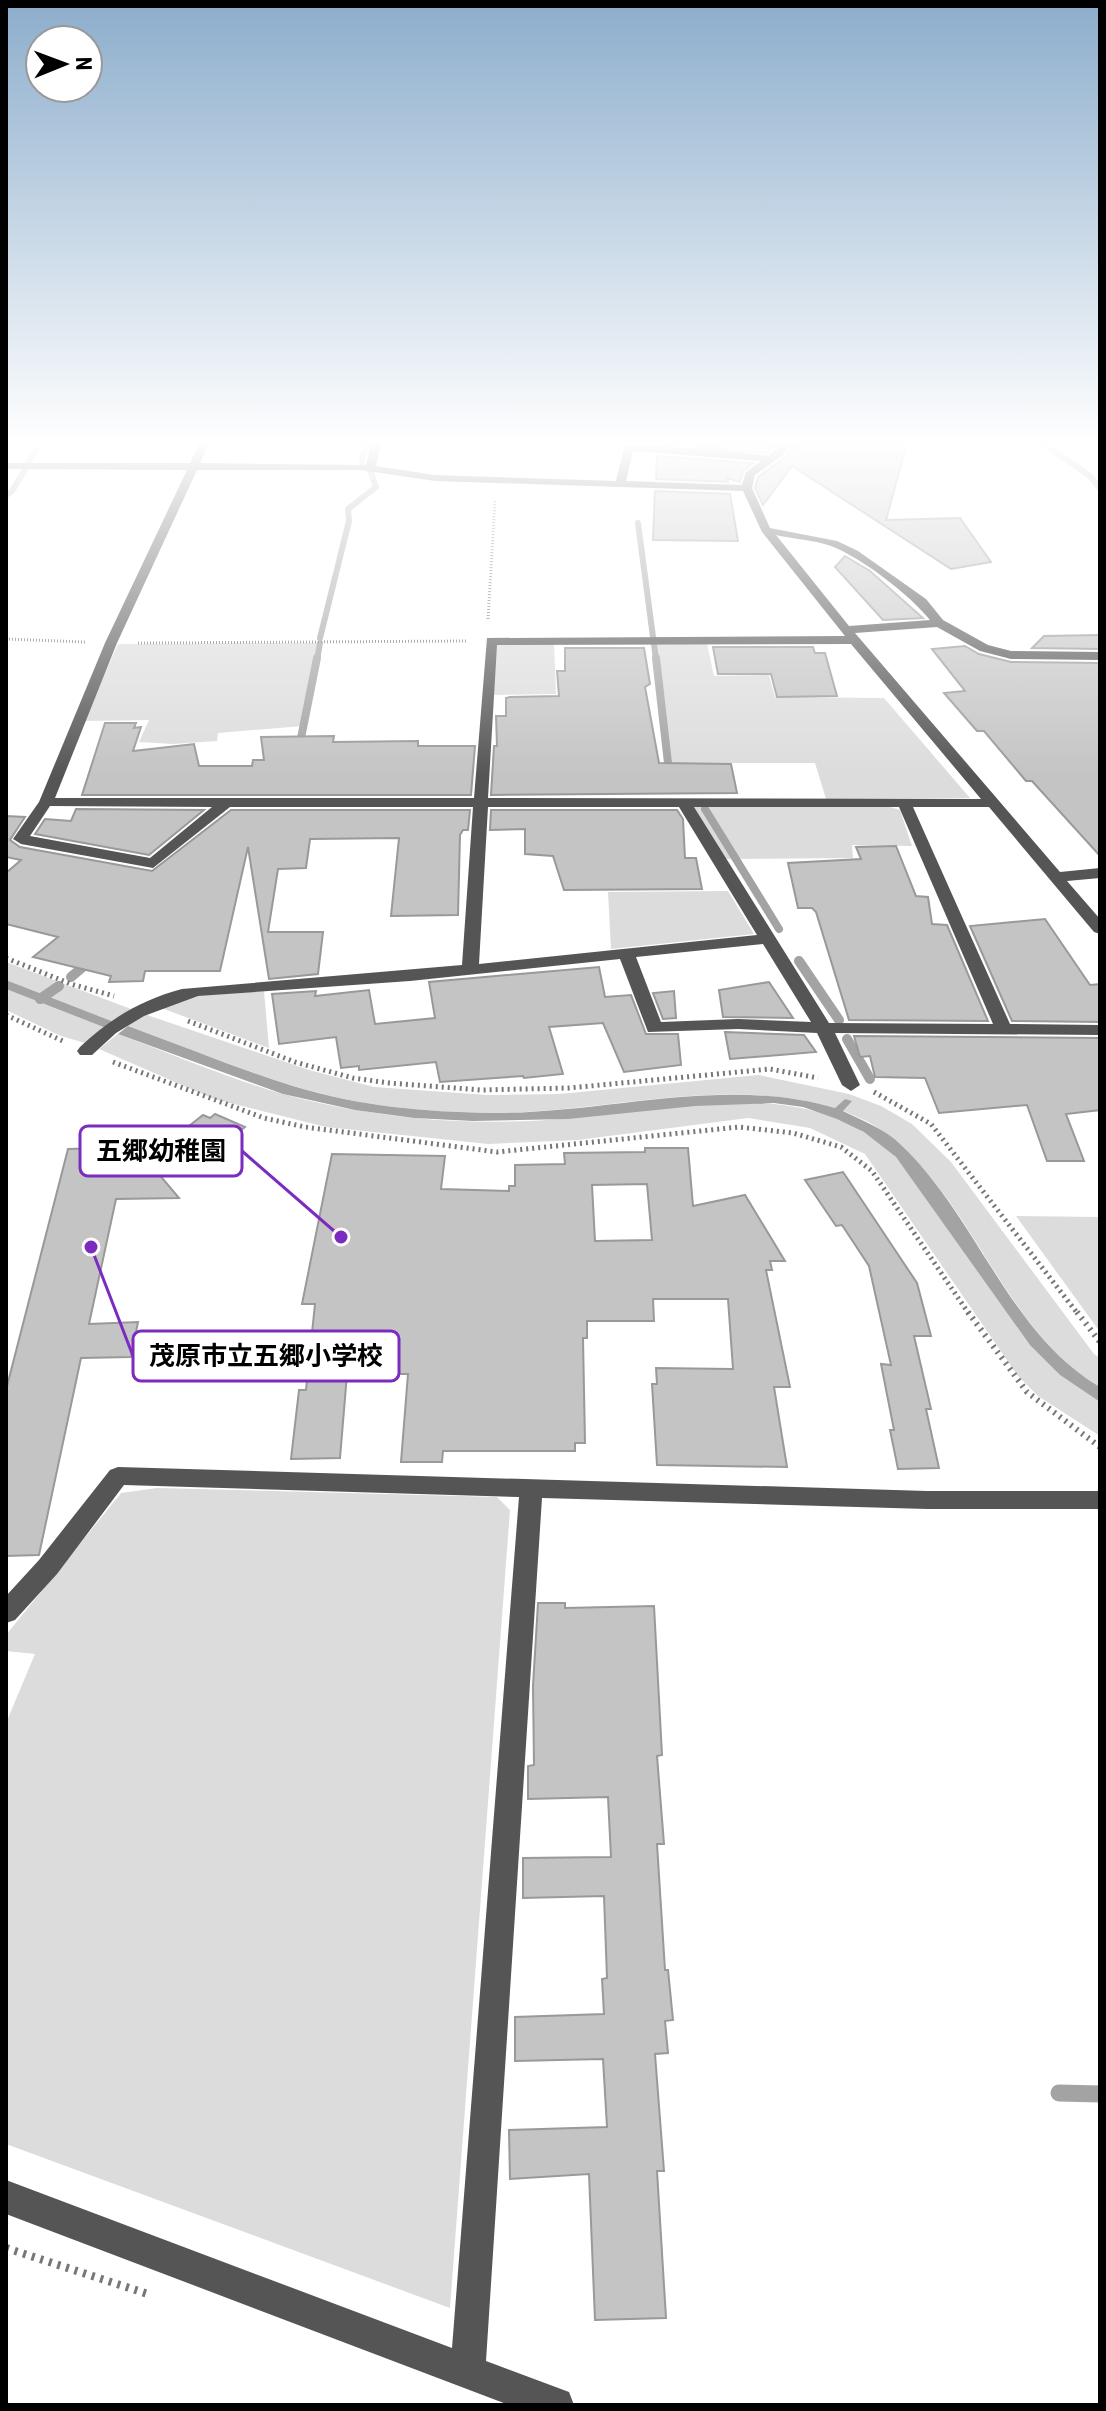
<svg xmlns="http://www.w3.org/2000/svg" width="1106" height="2411" viewBox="0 0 1106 2411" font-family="'Roboto Condensed','Noto Sans JP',sans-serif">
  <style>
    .green { fill: #dcdcdc }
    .water { fill: #a3a3a3 }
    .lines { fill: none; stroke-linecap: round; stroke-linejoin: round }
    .stream-far3 { stroke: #a3a3a3; stroke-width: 6 }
    .stream-far2 { stroke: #a3a3a3; stroke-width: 8 }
    .stream-far1 { stroke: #a3a3a3; stroke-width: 10 }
    .stream { stroke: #a3a3a3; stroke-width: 17 }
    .building { fill: #c4c4c4; stroke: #999; stroke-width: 2; fill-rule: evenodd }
    .path-far3 { stroke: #777; stroke-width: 3; stroke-dasharray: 1 2; stroke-linecap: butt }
    .path-far2 { stroke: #777; stroke-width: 5; stroke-dasharray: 2 4; stroke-linecap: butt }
    .path-far1 { stroke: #777; stroke-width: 6; stroke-dasharray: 2 5; stroke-linecap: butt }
    .path { stroke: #777; stroke-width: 8; stroke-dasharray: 3 6; stroke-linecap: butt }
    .minor { fill: #555; fill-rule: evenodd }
    .leader { fill: none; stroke: #7b2cbf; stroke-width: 3 }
    .callout-dot { fill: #7b2cbf; stroke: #fff; stroke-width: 3 }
    .callout { fill: #fff; stroke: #7b2cbf; stroke-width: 3 }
    .callout-label { font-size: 26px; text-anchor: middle; font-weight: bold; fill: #000 }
  </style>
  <rect width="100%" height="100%" fill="#fff"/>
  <g class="green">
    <polygon points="878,439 1037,439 1045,446"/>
    <polygon points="320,643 303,726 218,733 217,741 173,744 139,742 149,720 84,721 118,644"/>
    <polygon points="496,644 554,644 556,694 493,695"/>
    <polygon points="654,644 707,644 714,676 769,675 775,697 884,698 970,798 826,799 815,763 668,763"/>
    <polygon points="693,806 890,807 900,810 912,846 852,845 853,858 724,859"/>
    <polygon points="728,891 754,934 611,949 608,892"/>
    <polygon points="6,962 131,1009 114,1022 6,980"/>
    <polygon points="6,989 106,1028 85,1043 61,1036 6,1010"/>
    <polygon points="264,991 269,1048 156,1006 191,996"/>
    <path d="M144 1014 309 1070 374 1087 487 1095 559 1094 759 1075 849 1094 881 1106 912 1124 951 1162 1094 1354 1100 1358V1387C1000 1328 974 1195 880 1129 869 1121 854 1116 842 1110L851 1101 845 1099 835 1108C723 1075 606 1113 492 1113 425 1112 357 1106 294 1086 238 1069 183 1046 128 1026Z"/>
    <path d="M118 1034C172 1054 227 1078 283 1094 325 1106 371 1113 414 1118 465 1123 520 1123 571 1118 676 1108 812 1073 896 1157L1060 1375 1100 1402V1436L1038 1396 1018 1376 865 1154 810 1128 748 1118 578 1140 488 1144 326 1127 214 1099 99 1049Z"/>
    <polygon points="1016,1216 1100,1217 1100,1332"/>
    <polygon points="157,1488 497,1497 510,1510 450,2308 6,2144 6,1723 35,1654 6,1651 6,1635 121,1493"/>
  </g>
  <g class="water">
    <polygon points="6,980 114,1022 106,1028 6,989"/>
    <path d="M128 1026C183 1046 238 1069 293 1086 357 1106 425 1112 491 1113 606 1114 723 1075 835 1108L845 1099 852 1101 843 1111C863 1121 885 1129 901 1145 977 1216 1008 1333 1100 1387V1402L1060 1375 1030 1345 896 1157 864 1132 837 1119 803 1107 774 1103 695 1106 568 1119 473 1121 414 1118 355 1110 283 1094 118 1034Z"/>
  </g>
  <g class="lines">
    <g class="stream-far3">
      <polyline points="1037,439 1090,476 1100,488"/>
      <polyline points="362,462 367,439"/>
      <polyline points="28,463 44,439"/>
      <polyline points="6,495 12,491 26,468"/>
      <polyline points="638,523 653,637"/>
      <polyline points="320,638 349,521 348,509 376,487 370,470"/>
      <polyline points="654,644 656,660"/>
      <polyline points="317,660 320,643"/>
    </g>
    <g class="stream-far2">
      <polyline points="656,658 668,763 676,776"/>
      <polyline points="299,748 317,658"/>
      <polyline points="705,809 779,929"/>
    </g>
    <g class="stream-far1">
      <polyline points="799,961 839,1020"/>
      <polyline points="71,977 91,960"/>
      <polyline points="40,999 59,986"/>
      <polyline points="847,1039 870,1079"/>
    </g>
    <polyline class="stream" points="1059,2093 1100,2094"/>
  </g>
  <g class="building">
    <polygon points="657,439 783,439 767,453 657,443"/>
    <polygon points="800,439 873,439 871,443 907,443 886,520 960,518 991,562 951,569 792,466 763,505 755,488 758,477 786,456"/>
    <polygon points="657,456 753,463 743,471 740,482 727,478 728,482 656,479"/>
    <polygon points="655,491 730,494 738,541 653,540"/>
    <polygon points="845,556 870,571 923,618 883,620 835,567"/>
    <polygon points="1100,635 1100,649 1032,648 1044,636"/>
    <polygon points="965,646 979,654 1011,662 1100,663 1100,856 1032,781 1026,781 984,731 977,731 944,693 965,691 932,649"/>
    <polygon points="713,647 813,647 815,653 825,653 837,696 777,697 771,674 718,674"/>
    <polygon points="565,648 644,648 650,684 645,687 659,763 731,764 737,793 491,795 494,746 497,746 496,716 506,716 506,698 510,697 559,696 557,671 565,671"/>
    <polygon points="105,723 136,723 134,728 141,727 133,751 194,744 199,766 252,766 253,760 264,760 261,737 334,736 333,742 418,741 418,746 475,746 471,795 82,795"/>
    <polygon points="76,809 204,810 149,855 35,834 45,819 71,821"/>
    <polygon points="231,810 470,810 468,830 463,830 460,835 458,915 391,916 399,838 310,839 306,868 278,869 268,932 323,932 318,974 269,979 248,847 220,971 145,971 143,981 109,982 111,976 33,957 58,937 6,924 6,873 21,860 6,857 6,816 25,817 10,840 20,847 152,871"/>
    <polygon points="491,810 677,810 683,819 685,858 696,858 702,889 564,890 553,856 525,854 525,829 490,830"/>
    <polygon points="896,846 916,896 928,897 932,924 947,925 988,1021 849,1020 816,912 812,908 798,908 788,863 861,859 856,847"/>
    <polygon points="1045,919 1090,985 1100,984 1100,1022 1012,1021 970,926"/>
    <polygon points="599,967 605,997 631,995 646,1034 678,1034 681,1065 624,1072 603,1023 549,1027 563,1074 524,1078 523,1076 440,1082 436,1062 359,1070 359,1066 341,1068 336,1037 279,1044 272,994 316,991 315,996 369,990 375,1024 435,1018 429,982"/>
    <polygon points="769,982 793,1018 723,1017 719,990"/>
    <polygon points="674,991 676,1018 663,1019 653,993"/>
    <polygon points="725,1032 804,1035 816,1052 730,1059"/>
    <polygon points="854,1036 1100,1038 1100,1110 1066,1114 1084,1161 1047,1161 1027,1105 939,1113 925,1078 875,1077 870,1056 860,1057"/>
    <polygon points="215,1114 245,1127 211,1154 175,1137 203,1115 210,1118"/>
    <polygon points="136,1147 179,1198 116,1199 89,1324 138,1322 131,1357 81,1358 39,1555 6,1556 6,1390 68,1149"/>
    <path d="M645 1148H688L693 1206 745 1195 785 1261H770L772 1270H766L790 1387H774L787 1467 657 1465 652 1384H657L656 1368 733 1369 728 1299H653L654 1321H587V1338H583L585 1443H575V1451H443L442 1462H401L408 1374H347L340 1458 291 1459 299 1390H306L315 1304H302L332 1154 445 1156 441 1189 509 1191V1186H515V1165L565 1164 564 1153 645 1152ZM647 1184 652 1240 595 1241 592 1185Z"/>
    <polygon points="843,1172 917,1283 931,1336 914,1336 931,1409 926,1409 939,1468 898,1469 890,1430 894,1430 881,1364 891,1365 869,1266 842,1225 836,1226 805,1180"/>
    <polygon points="538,1603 565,1603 565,1608 654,1606 662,1755 657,1756 664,1844 657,1844 665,1970 668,1970 673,2020 665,2021 668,2053 655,2054 664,2171 657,2171 666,2318 595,2320 589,2174 510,2179 509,2130 607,2127 603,2059 515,2061 515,2017 604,2014 602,1979 607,1978 604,1896 523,1898 523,1858 611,1857 608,1797 528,1799 528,1766 534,1765 533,1686"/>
  </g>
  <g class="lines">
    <g class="path-far3">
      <polyline points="488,619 495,501"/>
      <polyline points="6,639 85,642"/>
      <polyline points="138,643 468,641"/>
    </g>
    <g class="path-far2">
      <polyline points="6,958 71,984 114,996"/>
      <polyline points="6,1015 63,1041"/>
      <polyline points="188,1021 295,1062 353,1078 389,1083 481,1090 569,1088 770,1069 818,1078"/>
      <polyline points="113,1062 264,1118 305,1127 497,1152 739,1127 793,1133 841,1147 872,1171 969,1314"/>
      <polyline points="874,1092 931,1124 1078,1314"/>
    </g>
    <g class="path-far1">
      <polyline points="968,1312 1027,1392 1100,1447"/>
      <polyline points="1077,1312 1100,1342"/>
    </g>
    <polyline class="path" points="6,2248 151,2295"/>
    <g class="minor">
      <path d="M201 439H211L200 463 366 465 372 439H382L376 466 435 475 616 481 624 448 629 445 725 450 768 456 787 439H797L784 454 755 475 752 488 770 528 837 541 858 551 926 599 943 620 988 645 1011 651 1100 652V660L1011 659 980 651 937 627 855 633 1060 872 1100 868V878L1067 881 1100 919V934L1094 932 989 807H913L1010 1024 1100 1025V1035L835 1033 860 1085 851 1091 842 1085 817 1033 738 1029 648 1032 620 959 410 981 198 996 144 1016 116 1033 92 1055H80L77 1051 80 1047C109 1019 143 999 182 989L462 965 473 807H230L153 868 21 844 13 839 39 802 105 643 187 470 6 469V463H190ZM633 451 761 461 746 472 742 485 626 481ZM197 470H361L435 481 743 491 762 532 845 636 487 638 474 798H55L117 643ZM776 535C794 539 814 540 831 546 862 558 910 595 930 620L849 626ZM851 644 981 799 488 798 497 645ZM50 806 212 807 150 858 30 836ZM488 807H679L757 935 479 964ZM694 807H899L993 1024 829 1023ZM763 944 811 1022 738 1019 661 1022 636 957Z"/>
      <polygon points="118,1467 927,1491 1100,1491 1100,1509 927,1509 542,1498 486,2361 569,2392 574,2405 509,2405 6,2214 6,2180 452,2348 519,1497 124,1485 57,1574 15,1620 6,1623 6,1596 39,1560 110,1470"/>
    </g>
  </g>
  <linearGradient id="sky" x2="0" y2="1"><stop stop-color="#8cadcc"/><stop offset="0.57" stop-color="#fff"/><stop offset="1" stop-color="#fff" stop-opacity="0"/></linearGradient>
  <rect width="1106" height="776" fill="url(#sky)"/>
  <path class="leader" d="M341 1237L242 1151M91 1247L133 1356"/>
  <g class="callout-dot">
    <circle cx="341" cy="1237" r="8"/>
    <circle cx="91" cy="1247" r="8"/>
  </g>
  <g class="callout">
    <rect x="80" y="1126" width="162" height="50" rx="8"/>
    <rect x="133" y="1331" width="266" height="50" rx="8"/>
  </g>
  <g class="callout-label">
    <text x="161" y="1160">五郷幼稚園</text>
    <text x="266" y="1365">茂原市立五郷小学校</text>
  </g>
  <rect width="1106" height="2411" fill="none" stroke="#000000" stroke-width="16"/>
  <g transform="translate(64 64) rotate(89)"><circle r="38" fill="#ffffff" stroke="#999999" stroke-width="2"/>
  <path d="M0-6L14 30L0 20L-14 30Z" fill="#000000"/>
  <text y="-12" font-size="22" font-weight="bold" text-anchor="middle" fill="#000000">N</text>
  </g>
</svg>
